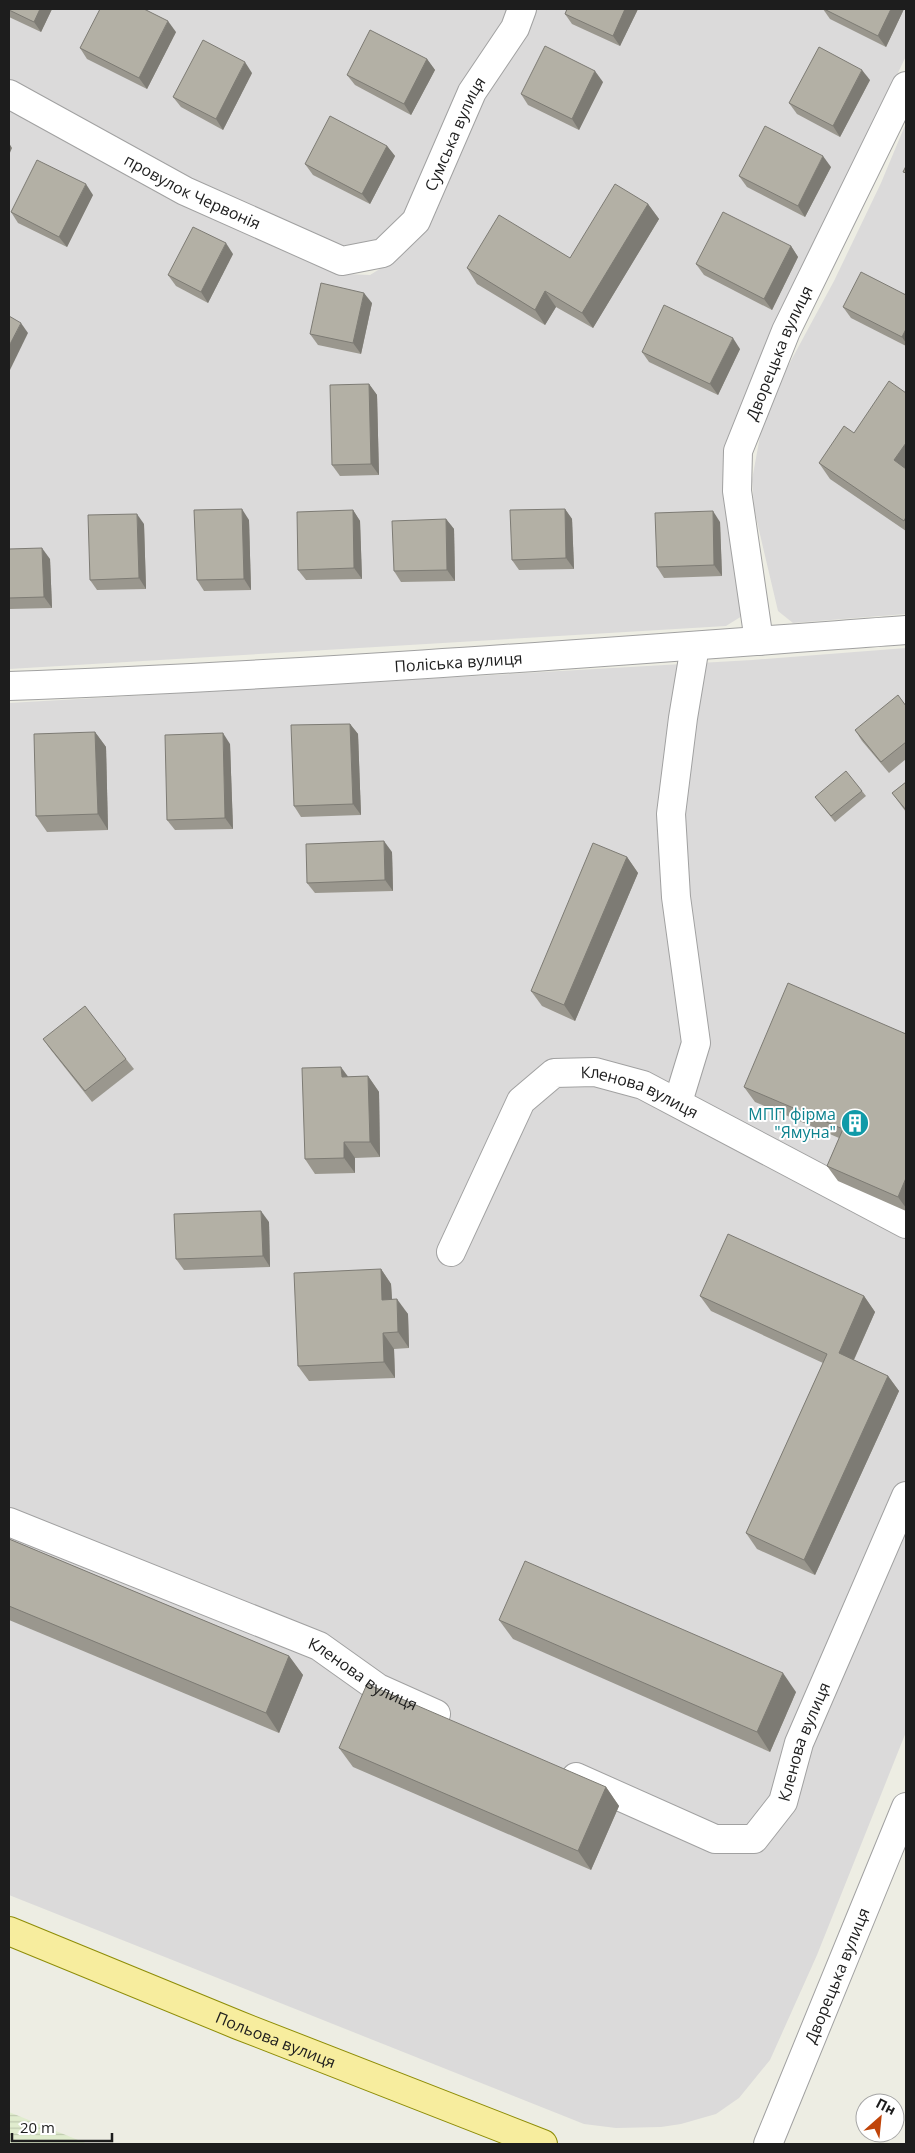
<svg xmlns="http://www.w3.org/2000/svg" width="915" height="2153" viewBox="0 0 915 2153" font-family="'Open Sans',sans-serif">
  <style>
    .residential { fill: #dbdada }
    .farmland { fill: url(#farmland-rules) }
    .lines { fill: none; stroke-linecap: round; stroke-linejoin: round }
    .minor-casing { stroke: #a1a1a1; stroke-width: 30 }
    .major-casing { stroke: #8e8d07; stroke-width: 30 }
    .minor { stroke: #fff; stroke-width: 28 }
    .major { stroke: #f7ed9e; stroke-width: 28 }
    .wall { fill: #9a978e }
    .shaded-wall { fill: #7d7b74 }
    .building { fill: #b3b0a5; stroke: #7d7b74 }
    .labels { text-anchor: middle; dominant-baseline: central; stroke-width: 4; stroke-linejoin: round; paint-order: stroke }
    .street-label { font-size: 16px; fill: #1d1d1d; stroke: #fff }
    .culture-label { font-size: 16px; fill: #0d838f; stroke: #fff; text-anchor: end }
  </style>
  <defs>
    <pattern id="farmland-rules" width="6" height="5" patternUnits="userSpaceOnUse" patternTransform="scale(1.25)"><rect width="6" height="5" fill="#e0ecce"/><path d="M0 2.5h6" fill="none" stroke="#c0cab0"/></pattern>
  </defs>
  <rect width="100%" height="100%" fill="#edede3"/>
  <g class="residential">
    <polygon points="9,9 511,9 405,222 369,248 349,251 206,189 9,79"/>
    <polygon points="534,9 906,9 906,56 756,372 742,616 726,626 9,669 9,108 346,274 370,275 391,262"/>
    <polygon points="906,123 906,614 793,623 778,611 754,509 752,480 762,425 774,392 834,281 881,183"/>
    <polygon points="906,648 906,1732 817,1955 770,2060 739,2098 716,2114 681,2124 661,2127 616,2128 584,2124 9,1895 9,703 752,660"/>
  </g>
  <polygon class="farmland" points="9,2112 88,2144 9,2144"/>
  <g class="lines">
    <defs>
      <g id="minor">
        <path id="s1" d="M9 94 185 191 342 261 383 253 416 221 472 92 515 28 522 9"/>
        <path id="s2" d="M759 641 737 491 738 451 786 331 906 86"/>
        <path id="s3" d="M9 686C308 675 607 652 906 630"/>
        <polyline points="678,1102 696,1043 676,897 671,814 683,718 695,646"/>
        <path id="s4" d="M451 1252 521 1101 554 1073 595 1072 643 1085 906 1224"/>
        <path id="s5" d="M9 1522 319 1646 378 1688 436 1714"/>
        <path id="s6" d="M576 1777 715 1839H754L783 1802 799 1743 906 1496"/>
        <path id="s7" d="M768 2144 906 1807"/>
      </g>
      <g id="major">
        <path id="s8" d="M9 1931 238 2025 543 2144"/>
      </g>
    </defs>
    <use href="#minor" class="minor-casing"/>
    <use href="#major" class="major-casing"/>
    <use href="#minor" class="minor"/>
    <use href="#major" class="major"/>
  </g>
  <g class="wall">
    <polygon points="9,9 52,9 41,32 9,17"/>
    <polygon points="567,9 638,9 620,46 572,24 565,14"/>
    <polygon points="823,9 904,9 886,47 830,19"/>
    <polygon points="176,32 147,89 87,59 80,48"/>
    <polygon points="427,59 435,70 411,115 355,85 347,75"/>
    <polygon points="252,73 223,130 181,107 173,97"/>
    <polygon points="870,80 840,137 797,114 789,103"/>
    <polygon points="603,82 579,130 528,105 521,94"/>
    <polygon points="387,146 395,156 370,204 313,175 305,164"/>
    <polygon points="831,167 805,217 747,187 739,176"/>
    <polygon points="93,195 67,247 18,223 11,212"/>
    <polygon points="648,204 659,219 593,328 556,307 545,325 477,284 467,268 570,258"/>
    <polygon points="791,246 798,257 772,310 704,275 696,264"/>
    <polygon points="233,254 208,303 176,286 168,275"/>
    <polygon points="906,295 906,346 851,318 843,307"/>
    <polygon points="372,303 361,354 318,345 310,334"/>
    <polygon points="740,349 718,395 649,362 642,352"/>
    <polygon points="369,384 377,395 379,475 340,476 332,465"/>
    <polygon points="906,393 906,531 830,479 819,463 854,433"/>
    <polygon points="565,509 572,519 574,569 519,570 512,560"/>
    <polygon points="353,510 360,521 362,579 306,580 298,570"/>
    <polygon points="446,519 454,529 455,581 401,582 394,571"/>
    <polygon points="249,520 251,590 204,591 197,580"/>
    <polygon points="720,522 722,576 664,578 657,567"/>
    <polygon points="144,524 146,589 97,590 90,580"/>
    <polygon points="9,549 50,559 52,608 9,609"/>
    <polygon points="906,706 906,759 889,773 862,741 855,730"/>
    <polygon points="350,724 358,734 361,815 301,817 294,806"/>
    <polygon points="95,732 106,747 108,830 47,832 36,816"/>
    <polygon points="230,744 233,829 175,830 167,820"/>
    <polygon points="906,782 906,812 892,793"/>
    <polygon points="862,791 866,796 835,822 815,797"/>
    <polygon points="392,852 393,891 315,893 307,883"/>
    <polygon points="627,857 638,873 575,1021 542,1006 531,991"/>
    <polygon points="906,1034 906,1211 838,1181 827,1166 839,1138 755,1102 744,1087"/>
    <polygon points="43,1039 126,1059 134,1069 92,1102 51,1050"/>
    <polygon points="368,1076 379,1092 380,1157 355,1158 355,1173 315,1174 305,1159 349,1077"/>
    <polygon points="269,1222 270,1267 184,1270 176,1259"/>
    <polygon points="381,1269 391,1284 392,1299 408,1314 409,1348 394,1349 395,1378 309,1381 298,1366"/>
    <polygon points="700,1296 864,1296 875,1312 854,1360 888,1376 899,1391 815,1575 757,1549 746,1533 823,1363 711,1311"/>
    <polygon points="9,1539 289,1656 303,1675 279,1733 9,1620"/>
    <polygon points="499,1620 796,1692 770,1752 513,1639"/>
    <polygon points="339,1748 606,1787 619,1806 591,1870 353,1767"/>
  </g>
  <g class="shaded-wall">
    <polygon points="40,9 52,9 41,32 34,22"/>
    <polygon points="625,9 638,9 620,46 613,36"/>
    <polygon points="891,9 904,9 886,47 878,36"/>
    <polygon points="168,21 176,32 147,89 139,78"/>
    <polygon points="427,59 435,70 411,115 404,104"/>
    <polygon points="245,62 252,73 223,130 216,119"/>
    <polygon points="862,70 870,80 840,137 833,126"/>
    <polygon points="595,71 603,82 579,130 572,119"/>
    <polygon points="9,143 12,148 9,155"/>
    <polygon points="387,146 395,156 370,204 362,194"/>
    <polygon points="823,156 831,167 805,217 798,206"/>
    <polygon points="86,184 93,195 67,247 59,237"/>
    <polygon points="648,204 659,219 593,328 582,313"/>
    <polygon points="226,243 233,254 208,303 201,292"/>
    <polygon points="791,246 798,257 772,310 764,299"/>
    <polygon points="545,291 556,307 545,325 535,310"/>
    <polygon points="364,293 372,303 361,354 353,343"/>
    <polygon points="21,323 28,333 9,372 9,346"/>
    <polygon points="906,329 906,343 902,337"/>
    <polygon points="733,338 740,349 718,395 710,384"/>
    <polygon points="369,384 377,395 379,475 371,464"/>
    <polygon points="906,443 906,474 894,460"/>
    <polygon points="242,509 249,520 251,590 244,579"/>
    <polygon points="565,509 572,519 574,569 566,558"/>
    <polygon points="353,510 360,521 362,579 354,568"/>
    <polygon points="713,511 720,522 722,576 714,565"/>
    <polygon points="137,514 144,524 146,589 139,578"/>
    <polygon points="446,519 454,529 455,581 447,570"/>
    <polygon points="42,548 50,559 52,608 44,597"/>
    <polygon points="350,724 358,734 361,815 353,804"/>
    <polygon points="95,732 106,747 108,830 98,814"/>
    <polygon points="223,733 230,744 233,829 225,818"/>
    <polygon points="384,841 392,852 393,891 385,880"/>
    <polygon points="627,857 638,873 575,1021 564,1005"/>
    <polygon points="341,1067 352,1082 342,1077"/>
    <polygon points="368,1076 379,1092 380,1157 370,1142"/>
    <polygon points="344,1142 355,1158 355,1173 344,1158"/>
    <polygon points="906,1178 906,1208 898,1197"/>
    <polygon points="261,1211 269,1222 270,1267 263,1256"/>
    <polygon points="381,1269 391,1284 393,1315 382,1300"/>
    <polygon points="864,1296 875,1312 850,1368 839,1353"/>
    <polygon points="397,1299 408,1314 409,1348 398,1332"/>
    <polygon points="383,1333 394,1349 395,1378 384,1362"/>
    <polygon points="888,1376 899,1391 815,1575 804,1560"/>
    <polygon points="289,1656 303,1675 279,1733 266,1713"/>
    <polygon points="783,1673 796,1692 770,1752 757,1732"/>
    <polygon points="606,1787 619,1806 591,1870 578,1851"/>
  </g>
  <g class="building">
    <polygon points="9,9 40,9 34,22 9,10"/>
    <polygon points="100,9 144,9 168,21 139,78 80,48"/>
    <polygon points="567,9 625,9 613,36 565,14"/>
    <polygon points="824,9 891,9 878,36"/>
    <polygon points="370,30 427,59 404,104 347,75"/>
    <polygon points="203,40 245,62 216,119 173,97"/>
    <polygon points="545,46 595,71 572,119 521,94"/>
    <polygon points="819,47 862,70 833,126 789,103"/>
    <polygon points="330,116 387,146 362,194 305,164"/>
    <polygon points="765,126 823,156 798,206 739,176"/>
    <polygon points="37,160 86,184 59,237 11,212"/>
    <polygon points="906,166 906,173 903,172"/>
    <polygon points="615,184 648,204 582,313 545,291 535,310 467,268 499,215 570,258"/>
    <polygon points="723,212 791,246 764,299 696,264"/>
    <polygon points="193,227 226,243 201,292 168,275"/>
    <polygon points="861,272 906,295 906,329 902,337 843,307"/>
    <polygon points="321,283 364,293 353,343 310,334"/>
    <polygon points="664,305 733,338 710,384 642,352"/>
    <polygon points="9,316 21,323 9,346"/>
    <polygon points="889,381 906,393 906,443 894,460 906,469 906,517 904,521 819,463 844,426 854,433"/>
    <polygon points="369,384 371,464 332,465 330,385"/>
    <polygon points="242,509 244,579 197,580 194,510"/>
    <polygon points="565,509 566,558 512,560 510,510"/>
    <polygon points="353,510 354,568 298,570 297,512"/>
    <polygon points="713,511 714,565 657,567 655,513"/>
    <polygon points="137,514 139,578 90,580 88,515"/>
    <polygon points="446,519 447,570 394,571 392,521"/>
    <polygon points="42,548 44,597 9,598 9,549"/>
    <polygon points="898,695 906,706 906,742 881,762 855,730"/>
    <polygon points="350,724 353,804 294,806 291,725"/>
    <polygon points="95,732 98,814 36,816 34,734"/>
    <polygon points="223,733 225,818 167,820 165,735"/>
    <polygon points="846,771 862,791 831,816 815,797"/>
    <polygon points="906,782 906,810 892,793"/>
    <polygon points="384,841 385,880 307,883 306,844"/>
    <polygon points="593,843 627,857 564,1005 531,991"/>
    <polygon points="788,983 906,1034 906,1178 898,1197 827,1166 843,1129 744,1087"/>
    <polygon points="85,1006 126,1059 85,1091 43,1039"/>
    <polygon points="341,1067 342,1077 368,1076 370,1142 344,1142 344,1158 305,1159 302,1068"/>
    <polygon points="261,1211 263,1256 176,1259 174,1214"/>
    <polygon points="728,1234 864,1296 839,1353 888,1376 804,1560 746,1533 827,1354 700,1296"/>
    <polygon points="381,1269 382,1300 397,1299 398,1332 383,1333 384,1362 298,1366 294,1273"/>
    <polygon points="9,1539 289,1656 266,1713 9,1606"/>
    <polygon points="525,1561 783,1673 757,1732 499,1620"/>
    <polygon points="367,1684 606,1787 578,1851 339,1748"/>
  </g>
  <defs>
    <symbol id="building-disc" viewBox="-11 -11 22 22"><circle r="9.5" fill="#0f9aa8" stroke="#fff"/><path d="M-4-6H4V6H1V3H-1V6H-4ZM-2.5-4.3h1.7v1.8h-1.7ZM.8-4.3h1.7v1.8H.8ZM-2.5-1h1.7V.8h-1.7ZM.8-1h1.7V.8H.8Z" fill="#fff"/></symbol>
  </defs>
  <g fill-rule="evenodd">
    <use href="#building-disc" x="839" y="1107" width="32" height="32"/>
  </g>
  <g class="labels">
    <g class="street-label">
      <text stroke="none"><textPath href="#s1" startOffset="556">Сумська вулиця</textPath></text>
      <text stroke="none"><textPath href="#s1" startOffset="208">провулок Червонія</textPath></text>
      <text stroke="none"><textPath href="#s2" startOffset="298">Дворецька вулиця</textPath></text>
      <text stroke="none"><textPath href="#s3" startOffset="450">Поліська вулиця</textPath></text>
      <text stroke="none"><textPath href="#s4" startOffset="299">Кленова вулиця</textPath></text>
      <text stroke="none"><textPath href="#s5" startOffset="386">Кленова вулиця</textPath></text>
      <text stroke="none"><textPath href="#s6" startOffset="302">Кленова вулиця</textPath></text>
      <text stroke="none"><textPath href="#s7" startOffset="182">Дворецька вулиця</textPath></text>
      <text stroke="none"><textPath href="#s8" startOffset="288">Польова вулиця</textPath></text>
    </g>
    <g class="culture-label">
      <text x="836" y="1114">МПП фірма<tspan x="836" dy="18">"Ямуна"</tspan></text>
    </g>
  </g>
  <rect width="915" height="2153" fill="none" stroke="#1d1d1d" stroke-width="20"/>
  <g transform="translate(880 2118) rotate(27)"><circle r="24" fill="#ffffff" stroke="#a5a5a5"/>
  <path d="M0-4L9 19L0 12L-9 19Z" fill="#c04409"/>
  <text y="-8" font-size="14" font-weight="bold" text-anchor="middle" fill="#1d1d1d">Пн</text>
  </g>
  <path d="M12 2133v8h100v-8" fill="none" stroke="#1d1d1d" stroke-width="2.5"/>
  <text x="20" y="2133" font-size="15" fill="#1d1d1d" stroke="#ffffff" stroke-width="4" paint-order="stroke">20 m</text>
</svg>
